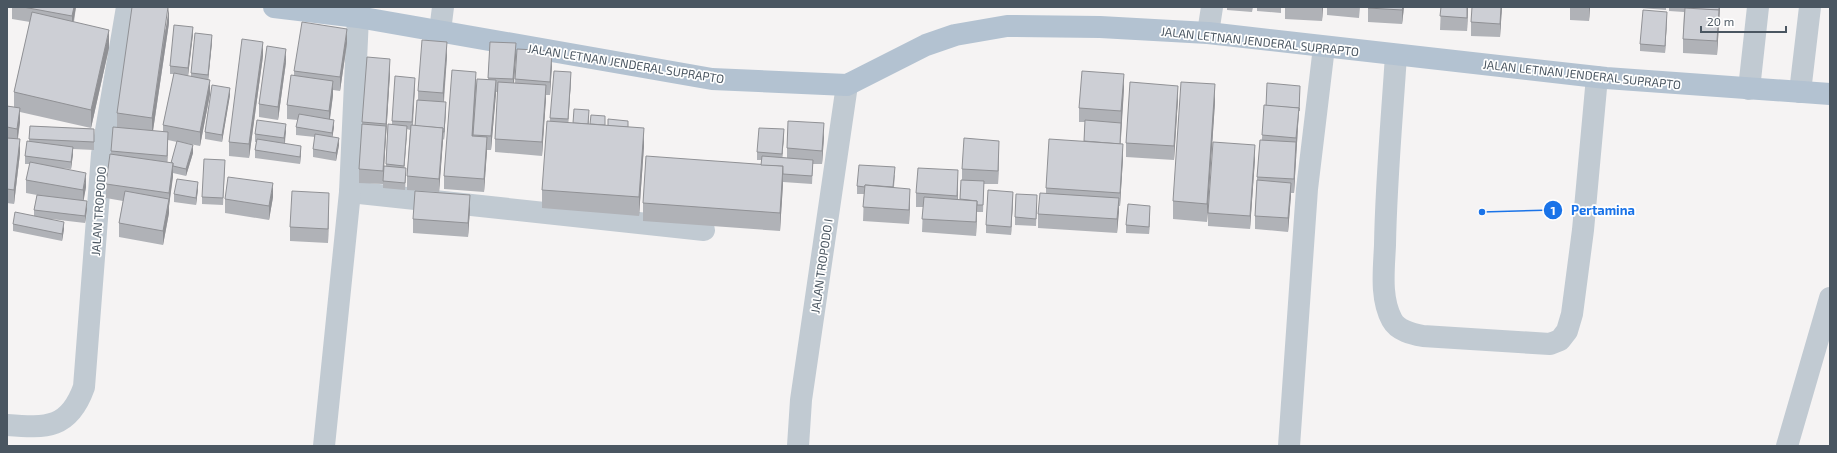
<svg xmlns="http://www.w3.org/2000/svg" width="1837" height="453" viewBox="0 0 1837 453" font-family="'Exo 2',sans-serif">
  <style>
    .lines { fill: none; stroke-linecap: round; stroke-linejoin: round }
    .minor { stroke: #c1cad2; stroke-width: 22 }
    .major { stroke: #b3c2d1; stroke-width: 22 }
    .wall { fill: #b0b2b7; fill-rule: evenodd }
    .shaded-wall { fill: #909195 }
    .building { fill: #cdcfd5; stroke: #909195 }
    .labels { text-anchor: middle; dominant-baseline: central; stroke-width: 3.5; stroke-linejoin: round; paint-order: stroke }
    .street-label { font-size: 12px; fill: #4a5661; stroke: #fff }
    .leader { fill: none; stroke: #1a73e8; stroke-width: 1.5 }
    .callout-dot { fill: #1a73e8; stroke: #fff; stroke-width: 1.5 }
    .mark-label { font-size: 12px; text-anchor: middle; font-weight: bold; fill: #fff }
    .callout-label { font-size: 13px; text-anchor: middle; font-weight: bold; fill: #1a73e8; stroke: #fff; stroke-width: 3.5; stroke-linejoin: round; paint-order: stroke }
  </style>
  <rect width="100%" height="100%" fill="#f5f3f3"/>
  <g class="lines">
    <g class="minor">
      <polyline points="440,31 443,7"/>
      <polyline points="1208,33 1212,7"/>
      <path d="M1396 55C1392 118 1386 182 1385 245 1384 269 1380 298 1392 320 1398 331 1412 334 1423 336L1550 344 1560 340 1567 331 1572 314 1583 230 1597 77"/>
      <polyline points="1749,89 1758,7"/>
      <polyline points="1800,92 1810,7"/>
      <polyline points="350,192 704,230"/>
      <path d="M7 425C47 428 69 429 84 387L102 154 127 7"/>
      <polyline points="324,446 350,192 358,17"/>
      <polyline points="798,446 801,400 847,85"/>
      <polyline points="1289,446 1307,189 1324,47"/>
      <polyline points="1787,446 1830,298"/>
    </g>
    <polyline class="major" points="274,7 358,17 712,79 847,85 926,45 955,35 1007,26 1100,27 1208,33 1606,78 1830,94"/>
  </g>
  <g class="wall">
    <polygon points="12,7 76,7 74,22 109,48 91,128 20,112 20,122 18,139 20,153 14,204 7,203 7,106 14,107 14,92 30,22 12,19"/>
    <polygon points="1227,7 1253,7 1252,12 1227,10"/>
    <polygon points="1257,7 1281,7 1281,13 1257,11"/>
    <polygon points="1285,7 1323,7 1322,21 1285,19"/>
    <polygon points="1327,7 1360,7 1359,18 1327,15"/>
    <polygon points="1368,7 1404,7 1402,24 1368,22"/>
    <polygon points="1441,7 1468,7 1467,31 1440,30"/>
    <polygon points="1502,7 1500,37 1471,36 1471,22"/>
    <polygon points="1570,7 1590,7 1589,21 1570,20"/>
    <polygon points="1641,7 1666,7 1666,10 1641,8"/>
    <polygon points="1669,7 1690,7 1690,9 1694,9 1694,7 1720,7 1717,55 1683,53 1683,39 1684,12 1669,11"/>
    <polygon points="1667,19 1665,53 1640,51 1640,44"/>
    <path d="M169 23 153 131 163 132V125L174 74H170V66L193 34 188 76 191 77V73L212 42 208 80 210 94 200 146 180 142 193 153 186 176 173 173 169 206V213L163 245 119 237V223L123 201 106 198V184L111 154V151L117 128V113ZM168 140 177 142 171 163 167 162Z"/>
    <polygon points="490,42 516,57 514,83 515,83 517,49 552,65 550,95 546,95 542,156 495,152 495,139 498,92 496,92 491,150 487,150 484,192 444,189 444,176 476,86 473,136 477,79 488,80"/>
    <polygon points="347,43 340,91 333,90 333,95 330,119 334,127 332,137 339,145 336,161 313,157 313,149 315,137 296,135 296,127 298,120 287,119 287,105 294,75 294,71"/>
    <polygon points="263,56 249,158 229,156 229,142"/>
    <polygon points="447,56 444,102 446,109 444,140 443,139 439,192 407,190 407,176 410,130 407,129 404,167 406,175 405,190 383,188 383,181 386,166 388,124 392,124 392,121 415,85 413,126 415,126 418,100 418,91"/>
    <polygon points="367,57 390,73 383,184 359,183 359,169"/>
    <polygon points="286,62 278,120 259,117 259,104"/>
    <polygon points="571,80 568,123 573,123 589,118 589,124 628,127 644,146 639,216 542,208 542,190 550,118"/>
    <polygon points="1124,88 1120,144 1123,158 1120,206 1119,206 1117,233 1038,228 1038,214 1046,193 1046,188 1084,142 1085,122 1079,122 1079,108"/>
    <polygon points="1300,93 1294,193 1291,193 1288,232 1255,229 1255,216 1257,177 1266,106"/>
    <polygon points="230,95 222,142 205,139 205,132"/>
    <polygon points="1178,99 1174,160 1126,157 1126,143"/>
    <polygon points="1215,102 1207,222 1173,219 1173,201"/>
    <polygon points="30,126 94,129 94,150 73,149 73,154 71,169 58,168 86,187 83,201 87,209 85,223 51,219 64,229 62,241 13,231 13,224 34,216 34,210 37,195 26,193 26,180 30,164 25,164 25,156 29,141"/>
    <polygon points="286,131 285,143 301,153 300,164 255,158 255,150 256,142 255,142 255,134"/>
    <polygon points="784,136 782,157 787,158 787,148 824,137 822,164 813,164 812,184 783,182 780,231 643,221 643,203 761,165 762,160 757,160 757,152"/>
    <polygon points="999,155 998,184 984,184 983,212 977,212 976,236 922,232 923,207 916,207 916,193 958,184 958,199 960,199 962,180 962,169"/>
    <polygon points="1255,159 1250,229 1208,226 1208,213"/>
    <polygon points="225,167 223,205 202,204 202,197"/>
    <polygon points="895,175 894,187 910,202 909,224 863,221 864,194 857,194 857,186"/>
    <polygon points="198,189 196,205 174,202 174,194"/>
    <polygon points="273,197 269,220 225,213 225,199"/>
    <polygon points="1013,200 1011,235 986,233 986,225"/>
    <polygon points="1037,203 1036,226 1015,225 1015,217"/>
    <polygon points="329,207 328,243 290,241 290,227"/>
    <polygon points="470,209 468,237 413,233 413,219"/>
    <polygon points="1150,213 1149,234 1126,233 1126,225"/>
  </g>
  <g class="shaded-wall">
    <polygon points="74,7 76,7 72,29 72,16"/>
    <polygon points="169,7 169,23 152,137 152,118"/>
    <polygon points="1322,7 1323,7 1322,21"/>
    <polygon points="1403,7 1404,7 1402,24 1402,10"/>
    <polygon points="1467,7 1468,7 1467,31"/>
    <polygon points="1501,7 1502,7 1500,37 1500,24"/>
    <polygon points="1589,7 1590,7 1589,21"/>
    <polygon points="1719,7 1720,7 1719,24 1717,55 1717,41"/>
    <polygon points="1667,12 1667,19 1665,53 1665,46"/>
    <polygon points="193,27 193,34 188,76 188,68"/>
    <polygon points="347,29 347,43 340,91 340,77"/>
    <polygon points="109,30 109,48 91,128 91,110"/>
    <polygon points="212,35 212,42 208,82 208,75"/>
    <polygon points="263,42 263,56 249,158 249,144"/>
    <polygon points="447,42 447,56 443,107 443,93"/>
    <polygon points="516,43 516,57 513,93 513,79"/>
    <polygon points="286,49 286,62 278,120 278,107"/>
    <polygon points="552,51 552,65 550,95 550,82"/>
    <polygon points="390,59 390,73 383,184 383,171"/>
    <polygon points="476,72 476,86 472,150 472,136"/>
    <polygon points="571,72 571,80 568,126 568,119"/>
    <polygon points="1124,74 1124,88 1120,155 1121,111"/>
    <polygon points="415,78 415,85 412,130 412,122"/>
    <polygon points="210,80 210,94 200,146 200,132"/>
    <polygon points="496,80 496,94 491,150 491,136"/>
    <polygon points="333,81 333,95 329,125 329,111"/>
    <polygon points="1215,84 1215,102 1207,222 1207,204"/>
    <polygon points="546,85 546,99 542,156 542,142"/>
    <polygon points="1178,86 1178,99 1174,160 1174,146"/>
    <polygon points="1300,86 1300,93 1294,193 1294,179 1296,138"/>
    <polygon points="230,88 230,95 222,142 222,135"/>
    <polygon points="446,102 446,109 444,140 444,132"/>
    <polygon points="20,108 20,122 17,142 17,129"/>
    <polygon points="334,120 334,127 332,140 332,133"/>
    <polygon points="824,123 824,137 822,164 822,151"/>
    <polygon points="286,124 286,131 284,146 284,138"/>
    <polygon points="407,126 407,133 404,173 404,166"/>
    <polygon points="443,128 443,141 439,192 439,179"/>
    <polygon points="644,128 644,146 639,216 639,197"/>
    <polygon points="784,129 784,136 782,161 782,154"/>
    <polygon points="168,132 168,146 167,170 167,156"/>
    <polygon points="487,137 487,151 484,192 484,179"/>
    <polygon points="339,138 339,145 336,161 336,153"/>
    <polygon points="20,139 20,153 14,204 14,190"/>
    <polygon points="999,141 999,155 998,184 998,171"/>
    <polygon points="1123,144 1123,158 1120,206 1120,193"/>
    <polygon points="193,145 193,153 186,176 186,169"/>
    <polygon points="1255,145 1255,159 1250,229 1250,216"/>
    <polygon points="301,146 301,153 300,164 300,157"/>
    <polygon points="73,147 73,154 71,169 71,162"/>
    <polygon points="173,163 173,177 169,206 169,213 163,245 163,231 169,199 169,193"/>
    <polygon points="783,166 783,184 780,231 780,213"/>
    <polygon points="958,170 958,184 957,210 957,196"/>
    <polygon points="86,173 86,187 83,204 83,190"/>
    <polygon points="198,182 198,189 196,205 196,198"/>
    <polygon points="273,183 273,197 269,220 269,206"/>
    <polygon points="1291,183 1291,196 1288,232 1288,218"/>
    <polygon points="910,189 910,202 909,224 909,210"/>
    <polygon points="1013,192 1013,200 1011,235 1011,227"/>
    <polygon points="329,193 329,207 328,243 328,229"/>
    <polygon points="470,195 470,209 468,237 468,223"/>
    <polygon points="1119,198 1119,212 1117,233 1117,219"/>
    <polygon points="87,201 87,209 85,223 85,216"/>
    <polygon points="977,201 977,214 976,236 976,222"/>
    <polygon points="1150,206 1150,213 1149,234 1149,227"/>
    <polygon points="64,222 64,229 62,241 62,234"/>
  </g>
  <g class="building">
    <polygon points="23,7 74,7 72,16"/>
    <polygon points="132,7 168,7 152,118 117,113"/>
    <polygon points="1368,7 1403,7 1402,10 1368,8"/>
    <polygon points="1441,7 1467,7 1467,18 1440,16"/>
    <polygon points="1472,7 1501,7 1500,24 1471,22"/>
    <polygon points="1694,7 1719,7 1719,10 1694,9"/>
    <polygon points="1685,8 1719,10 1717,41 1683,39"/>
    <polygon points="1643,10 1667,12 1665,46 1640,44"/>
    <polygon points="32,12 109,30 91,110 14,92"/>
    <polygon points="302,22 347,29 340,77 294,71"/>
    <polygon points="174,25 193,27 188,68 170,66"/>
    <polygon points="195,33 212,35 208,75 191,73"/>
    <polygon points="242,39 263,42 249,144 229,142"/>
    <polygon points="422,40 447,42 443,93 418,91"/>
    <polygon points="490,42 516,43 513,79 488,78"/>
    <polygon points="267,46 286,49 278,107 259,104"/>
    <polygon points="517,49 552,51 550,82 515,79"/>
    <polygon points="367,57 390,59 386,124 362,122"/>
    <polygon points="452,70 476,72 472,136 487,137 484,179 444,176"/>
    <polygon points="554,71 571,72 568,119 550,118"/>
    <polygon points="1082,71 1124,74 1121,111 1079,108"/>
    <polygon points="174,73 210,80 200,132 163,125"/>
    <polygon points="291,75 333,81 329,111 287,105"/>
    <polygon points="395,76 415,78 412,122 392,121"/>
    <polygon points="477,79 496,80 491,136 473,135"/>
    <polygon points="498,82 546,85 542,142 495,139"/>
    <polygon points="1130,82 1178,86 1174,146 1126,143"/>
    <polygon points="1181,82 1215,84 1207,204 1173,201"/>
    <polygon points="1267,83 1300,86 1299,111 1299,108 1266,106"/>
    <polygon points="212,85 230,88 222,135 205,132"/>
    <polygon points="417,100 446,102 444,132 443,132 443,128 415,126"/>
    <polygon points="1264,105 1299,108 1296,138 1262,135"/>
    <polygon points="7,106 20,108 17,129 7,127"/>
    <polygon points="574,109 589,110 588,124 573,123"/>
    <polygon points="299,114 334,120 332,133 296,127"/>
    <polygon points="591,115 605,116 605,125 590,124"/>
    <polygon points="608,119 628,121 628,127 608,126"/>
    <polygon points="257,120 286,124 284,138 255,134"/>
    <polygon points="1085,120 1121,123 1120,144 1084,141"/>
    <polygon points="547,121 644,128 639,197 542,190"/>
    <polygon points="788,121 824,123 822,151 787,148"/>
    <polygon points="362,124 386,126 383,171 359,169"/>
    <polygon points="388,124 407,126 404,166 386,164"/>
    <polygon points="411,125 443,128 439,179 407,176"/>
    <polygon points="30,126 94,129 94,142 29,139"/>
    <polygon points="113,127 168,132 167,156 111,151"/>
    <polygon points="759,128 784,129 782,154 757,152"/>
    <polygon points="315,134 339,138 336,153 313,149"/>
    <polygon points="7,138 20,139 14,190 7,189"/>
    <polygon points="964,138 999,141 998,171 962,169"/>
    <polygon points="257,139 301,146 300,157 255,150"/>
    <polygon points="1049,139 1123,144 1120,193 1046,188"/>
    <polygon points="1260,140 1296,142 1294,179 1257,177"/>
    <polygon points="27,141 73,147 71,162 25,156"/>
    <polygon points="177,141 193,145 186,169 173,166 173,163 171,163"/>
    <polygon points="1213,142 1255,145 1250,216 1208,213"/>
    <polygon points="110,154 173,163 169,193 106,184"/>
    <polygon points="646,156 783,166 780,213 643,203"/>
    <polygon points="762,156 813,160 812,176 783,174 783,166 761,165"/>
    <polygon points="204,159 225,160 223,198 202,197"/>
    <polygon points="30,162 86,173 83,190 26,180"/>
    <polygon points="859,165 895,167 893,187 865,185 865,187 857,186"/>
    <polygon points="384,166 406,168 405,183 383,181"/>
    <polygon points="918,168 958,170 957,196 916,193"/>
    <polygon points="228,177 273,183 269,206 225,199"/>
    <polygon points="177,179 198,182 196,198 174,194"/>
    <polygon points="961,180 984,181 983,205 977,205 977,201 960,199"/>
    <polygon points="1257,180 1291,183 1288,218 1255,216"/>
    <polygon points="865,185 910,189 909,210 863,207"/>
    <polygon points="988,190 1013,192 1011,227 986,225"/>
    <polygon points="125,191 169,199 163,231 119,223"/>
    <polygon points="292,191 329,193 328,229 290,227"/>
    <polygon points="415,191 470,195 468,223 413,219"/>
    <polygon points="1040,193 1119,198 1117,219 1038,214"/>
    <polygon points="1016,194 1037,195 1036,219 1015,217"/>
    <polygon points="37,195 87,201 85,216 34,210"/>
    <polygon points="924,197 977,201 976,222 922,219"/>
    <polygon points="1128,204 1150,206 1149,227 1126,225"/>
    <polygon points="15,212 64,222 62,234 13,224"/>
  </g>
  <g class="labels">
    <g class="street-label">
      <text transform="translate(1260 41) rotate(6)">JALAN LETNAN JENDERAL SUPRAPTO</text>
      <text transform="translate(626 63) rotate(9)">JALAN LETNAN JENDERAL SUPRAPTO</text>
      <text transform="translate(1582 74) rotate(6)">JALAN LETNAN JENDERAL SUPRAPTO</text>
      <text transform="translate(98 211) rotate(-86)">JALAN TROPODO</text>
      <text transform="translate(821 266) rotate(-82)">JALAN TROPODO I</text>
    </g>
  </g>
  <path class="leader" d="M1482 212L1553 210"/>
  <g class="callout-dot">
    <circle cx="1482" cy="212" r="4"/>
    <circle cx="1553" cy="210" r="10"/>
  </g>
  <g class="mark-label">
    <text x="1553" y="215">1</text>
  </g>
  <g class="callout-label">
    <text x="1603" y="215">Pertamina</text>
  </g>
  <rect width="1837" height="453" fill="none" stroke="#4a5661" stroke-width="16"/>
  <path d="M1701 26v6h85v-6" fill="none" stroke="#4a5661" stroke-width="2"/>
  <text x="1707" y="26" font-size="12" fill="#4a5661" stroke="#ffffff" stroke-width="3" paint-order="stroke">20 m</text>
</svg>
